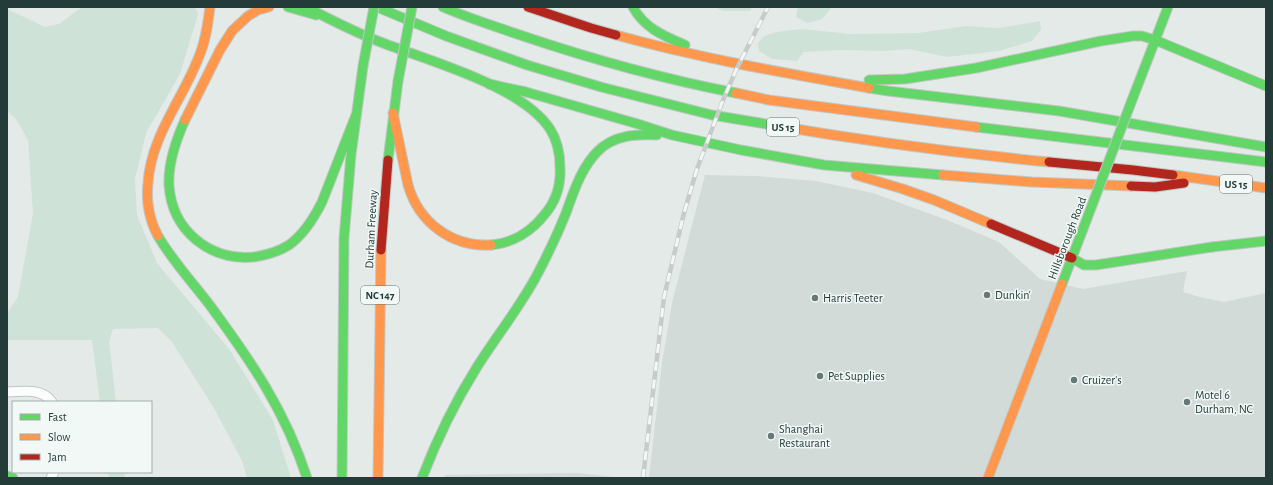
<svg xmlns="http://www.w3.org/2000/svg" width="1273" height="485" viewBox="0 0 1273 485" font-family="'Alegreya Sans',sans-serif">
  <style>
    .built { fill: #d2dbd8 }
    .green { fill: #cee2d7 }
    .lines { fill: none; stroke-linecap: round; stroke-linejoin: round }
    .street-casing { stroke: #c1c7c5; stroke-width: 11 }
    .fast-casing { stroke: #c0c7c5; stroke-width: 11 }
    .slow-casing { stroke: #c0c7c5; stroke-width: 11 }
    .jam-casing { stroke: #c0c7c5; stroke-width: 11 }
    .street { stroke: #fbfcfc; stroke-width: 9 }
    .fast { stroke: #63d668; stroke-width: 9 }
    .slow { stroke: #ff974d; stroke-width: 9 }
    .jam { stroke: #b3261e; stroke-width: 9 }
    .rail-casing { stroke: #c7cbca; stroke-width: 4.5 }
    .rail { stroke: #f2f8f6; stroke-width: 3; stroke-dasharray: 9; stroke-linecap: butt }
    .fast-bridge-casing { stroke: #bdc6c4; stroke-width: 11; stroke-linecap: butt }
    .fast-bridge { stroke: #63d668; stroke-width: 9 }
    .poi-dot { fill: #677976; stroke: #f2f8f6; stroke-width: 1.5 }
    .labels { text-anchor: middle; dominant-baseline: central; stroke-width: 3; stroke-linejoin: round; paint-order: stroke }
    .shield { fill: #f2f8f6; stroke: #617472; stroke-width: 1 }
    .shield-label { font-size: 11px; font-weight: bold; fill: #233c39 }
    .street-label { font-size: 12px; fill: #233c39; stroke: #f2f8f6 }
    .poi-label { font-size: 12px; fill: #233c39; stroke: #f2f8f6; text-anchor: start }
  </style>
  <rect width="100%" height="100%" fill="#e4eae8"/>
  <g class="built">
    <polygon points="705,175 755,176 816,181 873,193 947,220 999,242 1040,279 1083,289 1187,271 1183,292 1200,297 1224,302 1266,293 1266,478 649,478 662,363 672,303"/>
    <polygon points="577,473 624,478 444,478 445,475"/>
  </g>
  <g class="green">
    <polygon points="82,7 194,7 198,14 180,74 146,133 135,179 137,215 157,263 229,349 273,420 291,478 247,478 243,463 214,408 172,342 158,328 113,329 109,341 116,402 100,402 92,340 7,340 7,313 18,297 33,213 28,140 16,119 7,111 7,9 45,27 59,24"/>
    <polygon points="715,7 752,7 750,11 723,11"/>
    <polygon points="798,7 832,7 822,19 808,23 796,17"/>
    <polygon points="1040,21 1041,29 1032,41 999,51 947,57 909,49 884,51 841,50 804,52 797,61 772,59 759,51 758,43 764,36 776,32 802,29 851,34 918,33 966,26 1000,28"/>
    <polygon points="108,472 124,472 125,478 109,478"/>
  </g>
  <g class="lines">
    <defs>
      <g id="street">
        <path d="M7 392C23 392 41 387 52 402"/>
        <polyline points="51,478 54,472"/>
      </g>
      <g id="fast">
        <polyline points="288,7 316,15"/>
        <path d="M306 7C331 20 356 33 383 43 429 61 522 86 550 129 557 140 560 154 560 167 561 184 556 201 545 214 532 231 513 243 491 245"/>
        <polyline points="377,7 446,36 527,65 601,87 712,115 772,125"/>
        <path d="M443 7C468 18 494 26 520 35 591 59 663 79 736 93"/>
        <path d="M633 7C644 28 664 36 685 45"/>
        <polyline points="869,80 905,79 976,68 1101,41 1133,36 1142,36 1155,40 1266,86"/>
        <polyline points="489,84 526,92 638,124 672,135 741,150 824,165 943,175"/>
        <polyline points="869,88 888,91 1059,111 1266,147"/>
        <polyline points="1132,100 1168,7"/>
        <path d="M185 120C176 140 168 163 169 185 172 231 210 261 254 257 267 255 278 252 289 245 303 235 314 218 322 202L356 115"/>
        <polyline points="976,127 1266,162"/>
        <polyline points="388,160 398,81"/>
        <path d="M158 236C172 260 192 282 209 304 251 361 285 410 307 478"/>
        <polyline points="1212,247 1266,241"/>
        <polyline points="1072,258 1084,265 1096,265 1212,247"/>
        <polyline points="1062,284 1091,208"/>
        <polyline points="7,476 13,478"/>
        <polyline points="342,478 344,238 351,155 363,66"/>
        <path d="M422 478C437 439 455 402 477 367 497 335 521 306 538 273 548 254 558 233 566 213 574 191 581 168 598 151 614 135 636 134 657 135"/>
      </g>
      <g id="slow">
        <path d="M616 35C699 58 784 73 869 88"/>
        <polyline points="736,93 769,100 976,127"/>
        <path d="M393 113 408 185C419 223 452 247 491 245"/>
        <polyline points="185,120 220,50 232,31 248,16 258,10 269,7"/>
        <path d="M772 125C864 141 956 153 1049 162"/>
        <polyline points="856,175 903,189 934,200 991,224"/>
        <polyline points="943,175 1032,182 1131,186"/>
        <polyline points="1173,175 1266,188"/>
        <path d="M158 236C149 219 146 201 148 183 151 135 184 98 200 54 206 39 208 23 210 7"/>
        <polyline points="378,478 381,250"/>
        <polyline points="988,478 1062,284"/>
      </g>
      <g id="jam">
        <polyline points="528,7 591,28 616,35"/>
        <polyline points="1049,162 1133,170 1173,175"/>
        <polyline points="1131,186 1155,187 1184,183"/>
        <polyline points="991,224 1072,258"/>
        <polyline points="381,250 388,160"/>
      </g>
    </defs>
    <use href="#street" class="street-casing"/>
    <use href="#fast" class="fast-casing"/>
    <use href="#slow" class="slow-casing"/>
    <use href="#jam" class="jam-casing"/>
    <use href="#street" class="street"/>
    <use href="#fast" class="fast"/>
    <use href="#slow" class="slow"/>
    <use href="#jam" class="jam"/>
    <defs>
      <polyline id="rail" points="643,478 664,297 684,213 697,169 723,100 737,68 768,7"/>
    </defs>
    <use href="#rail" class="rail-casing"/>
    <use href="#rail" class="rail"/>
    <defs>
      <g id="fast-bridge">
        <polyline points="363,66 374,7"/>
        <polyline points="398,81 412,7"/>
        <polyline points="1091,208 1132,100"/>
      </g>
    </defs>
    <use href="#fast-bridge" class="fast-bridge-casing"/>
    <use href="#fast-bridge" class="fast-bridge"/>
  </g>
  <g class="poi-dot">
    <circle cx="987" cy="295" r="4"/>
    <circle cx="815" cy="298" r="4"/>
    <circle cx="820" cy="376" r="4"/>
    <circle cx="1074" cy="380" r="4"/>
    <circle cx="1187" cy="402" r="4"/>
    <circle cx="771" cy="436" r="4"/>
  </g>
  <g class="labels">
    <g class="shield">
      <rect x="767" y="118" width="32" height="18" rx="3"/>
      <rect x="1220" y="175" width="32" height="18" rx="3"/>
      <rect x="361" y="286" width="38" height="18" rx="3"/>
    </g>
    <g class="shield-label">
      <text x="783" y="127">US 15</text>
      <text x="1236" y="184">US 15</text>
      <text x="380" y="295">NC 147</text>
    </g>
    <g class="street-label">
      <text transform="translate(371 229) rotate(-87)">Durham Freeway</text>
      <text transform="translate(1067 238) rotate(-69)">Hillsborough Road</text>
    </g>
    <g class="poi-label">
      <text x="995" y="295">Dunkin'</text>
      <text x="823" y="298">Harris Teeter</text>
      <text x="828" y="376">Pet Supplies</text>
      <text x="1082" y="380">Cruizer's</text>
      <text x="1195" y="395">Motel 6<tspan x="1195" dy="14">Durham, NC</tspan></text>
      <text x="779" y="429">Shanghai<tspan x="779" dy="14">Restaurant</tspan></text>
    </g>
  </g>
  <rect width="1273" height="485" fill="none" stroke="#233c39" stroke-width="16"/>
  <rect x="12" y="401" width="140" height="72" fill="#f2f8f6" stroke="#9fadaa"/>
  <rect x="20" y="414" width="20" height="6" fill="#63d668" stroke="#9fadaa"/>
  <text x="48" y="421" font-size="12" fill="#233c39">Fast</text>
  <rect x="20" y="434" width="20" height="6" fill="#ff974d" stroke="#9fadaa"/>
  <text x="48" y="441" font-size="12" fill="#233c39">Slow</text>
  <rect x="20" y="454" width="20" height="6" fill="#b3261e" stroke="#9fadaa"/>
  <text x="48" y="461" font-size="12" fill="#233c39">Jam</text>
</svg>
